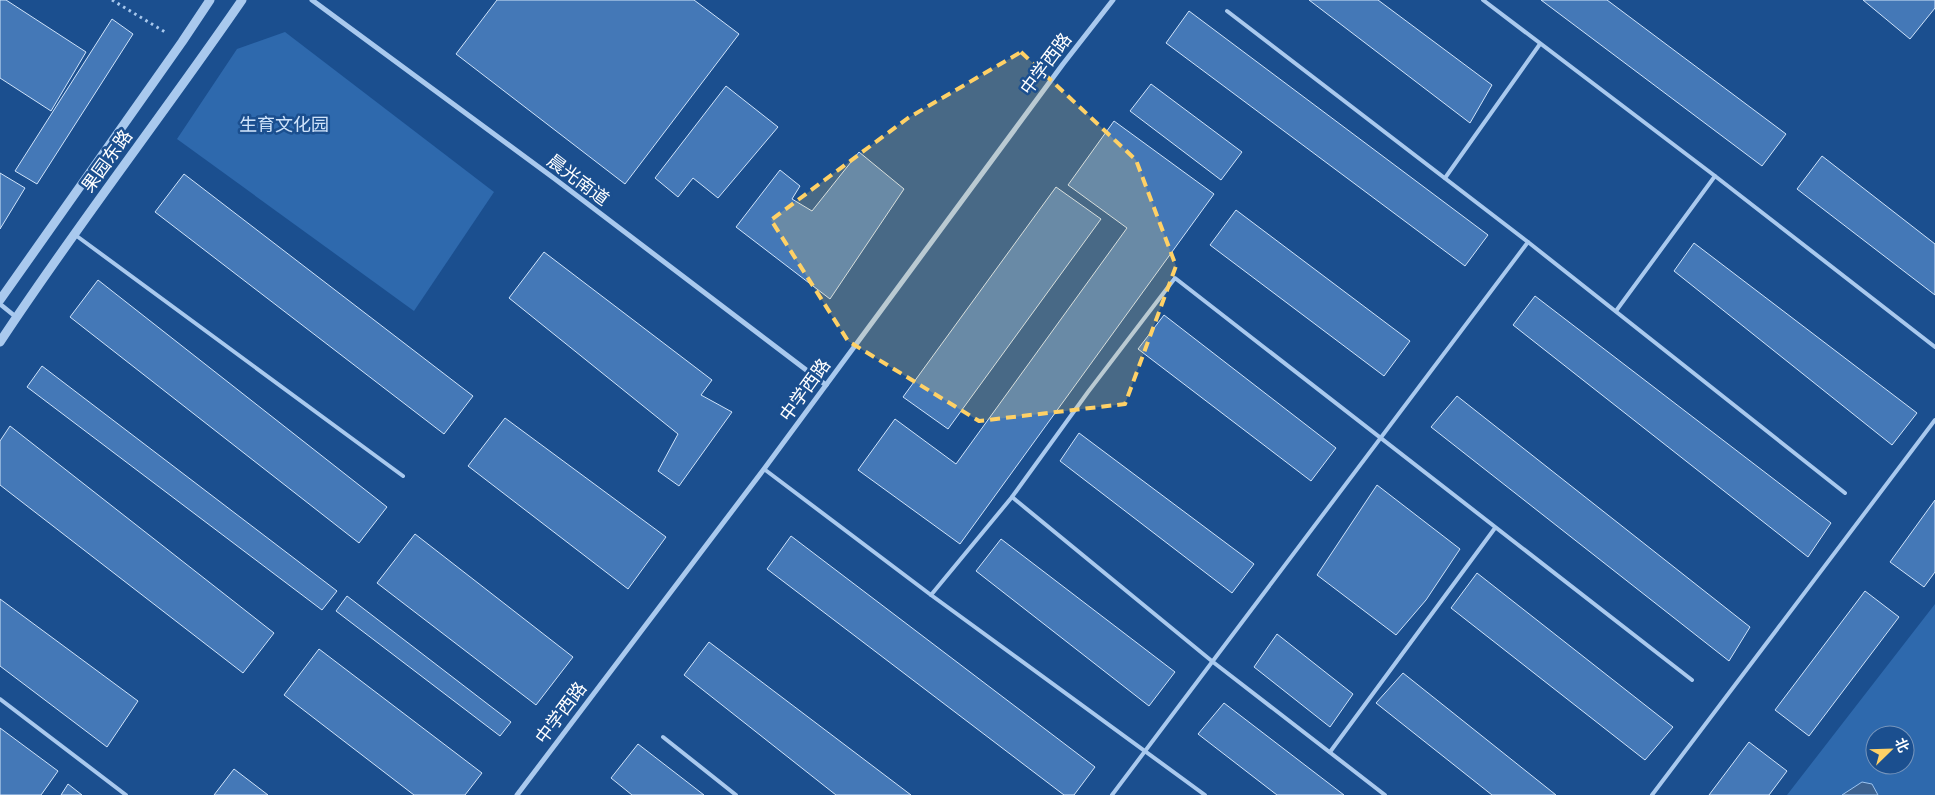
<svg xmlns="http://www.w3.org/2000/svg" width="1935" height="795" viewBox="0 0 1935 795" font-family="Jost,'Noto Sans SC',sans-serif">
  <style>
    .green { fill: #2e69ad; fill-rule: evenodd }
    .water { fill: #3c6290; stroke: #9cc4f0 }
    .building { fill: #4478b7; stroke: #cfe3fa }
    .lines { fill: none; stroke-linecap: round; stroke-linejoin: round }
    .path { stroke: #a9c9ee; stroke-width: 3; stroke-dasharray: 2.5 4; stroke-linecap: butt }
    .service { stroke: #a9c9ee; stroke-width: 4 }
    .pedestrian { stroke: #a9c9ee; stroke-width: 4.5 }
    .minor { stroke: #a9c9ee; stroke-width: 5 }
    .tertiary { stroke: #a9c9ee; stroke-width: 9 }
    .marked { fill: #ffd166; fill-opacity: 0.2; stroke: #ffd166; stroke-width: 4; stroke-dasharray: 10 6; stroke-linejoin: round }
    .labels { text-anchor: middle; dominant-baseline: central; stroke-width: 5; stroke-linejoin: round; paint-order: stroke }
    .street-label { font-size: 18px; fill: #fff; stroke: #1b4f8f }
    .park-label { font-size: 18px; fill: #cfe3fa; stroke: #1b4f8f }
  </style>
  <rect width="100%" height="100%" fill="#1b4f8f"/>
  <g class="green">
    <polygon points="285,32 494,192 414,311 177,139 237,49"/>
    <path d="M1935 604V795H1787ZM1875 735H1905V765H1875Z"/>
  </g>
  <polygon class="water" points="1862,782 1872,784 1878,795 1842,795"/>
  <g class="building">
    <polygon points="0,0 6,0 86,52 51,111 0,78"/>
    <polygon points="497,0 694,0 739,34 625,184 456,54"/>
    <polygon points="1309,0 1378,0 1492,85 1470,123"/>
    <polygon points="1541,0 1607,0 1786,134 1762,166"/>
    <polygon points="1863,0 1935,0 1935,8 1910,39"/>
    <polygon points="1189,11 1488,235 1465,266 1166,43"/>
    <polygon points="112,19 133,34 37,184 15,171"/>
    <polygon points="1151,84 1242,152 1221,180 1130,111"/>
    <polygon points="726,86 778,127 718,198 693,178 678,197 655,178"/>
    <polygon points="1114,121 1214,194 960,544 858,470 895,419 956,464 1127,228 1068,185"/>
    <polygon points="859,152 904,189 830,299 736,227 780,170 800,186 792,199 812,211"/>
    <polygon points="1822,156 1935,244 1935,295 1797,189"/>
    <polygon points="0,173 25,188 0,229"/>
    <polygon points="184,174 473,396 444,434 155,212"/>
    <polygon points="1056,187 1101,219 948,429 903,397"/>
    <polygon points="1236,210 1410,341 1384,376 1210,245"/>
    <polygon points="1694,243 1917,413 1892,445 1674,271"/>
    <polygon points="544,252 712,380 701,395 732,412 679,486 658,471 678,434 509,298"/>
    <polygon points="98,280 387,507 359,543 70,317"/>
    <polygon points="1535,296 1831,523 1808,557 1513,325"/>
    <polygon points="1164,315 1336,448 1311,481 1138,349"/>
    <polygon points="42,366 337,591 322,610 27,387"/>
    <polygon points="1457,396 1750,627 1729,661 1431,427"/>
    <polygon points="505,418 666,537 628,589 468,466"/>
    <polygon points="10,426 274,633 243,673 0,485 0,441"/>
    <polygon points="1079,433 1254,564 1232,593 1060,461"/>
    <polygon points="1377,485 1460,549 1426,600 1396,635 1317,575"/>
    <polygon points="1935,500 1935,572 1924,587 1890,562"/>
    <polygon points="415,534 573,657 536,705 377,583"/>
    <polygon points="791,536 1095,767 1074,795 1064,795 767,569"/>
    <polygon points="1001,539 1175,672 1149,706 976,571"/>
    <polygon points="1477,573 1673,727 1645,760 1451,608"/>
    <polygon points="1865,591 1899,617 1809,736 1775,710"/>
    <polygon points="347,596 511,722 500,736 336,611"/>
    <polygon points="0,599 138,701 107,747 0,666"/>
    <polygon points="1277,634 1353,694 1330,727 1254,667"/>
    <polygon points="709,642 911,795 836,795 684,675"/>
    <polygon points="319,649 482,773 465,795 414,795 284,695"/>
    <polygon points="1403,673 1556,795 1492,795 1376,703"/>
    <polygon points="1224,703 1344,795 1277,795 1198,734"/>
    <polygon points="0,728 58,771 41,795 0,795"/>
    <polygon points="1749,742 1787,771 1769,795 1709,795"/>
    <polygon points="638,744 704,795 632,795 611,778"/>
    <polygon points="234,769 268,795 214,795"/>
    <polygon points="68,784 82,795 61,795"/>
  </g>
  <g class="lines">
    <polyline class="path" points="112,0 165,32"/>
    <g class="service">
      <polyline points="1483,0 1715,176 1935,347"/>
      <polyline points="1227,11 1528,242 1845,493"/>
      <polyline points="1445,178 1540,44"/>
      <polyline points="74,234 403,476"/>
      <polyline points="1616,311 1715,176"/>
      <polyline points="764,469 931,595 1205,795"/>
      <polyline points="1012,497 1213,662 1385,795"/>
      <polyline points="931,595 1012,497 1088,392 1175,278 1692,680"/>
      <polyline points="0,699 126,795"/>
      <polyline points="663,737 736,795"/>
      <polyline points="1330,752 1495,528"/>
      <polyline points="1112,795 1528,242"/>
      <polyline points="1652,795 1935,420"/>
    </g>
    <polyline class="pedestrian" points="0,304 16,317"/>
    <g class="minor">
      <polyline points="312,0 555,179 826,385"/>
      <polyline points="517,795 764,469 1063,64 1113,0"/>
    </g>
    <g class="tertiary">
      <polyline points="0,300 182,42 210,0"/>
      <path d="M0 342C77 225 163 115 242 0"/>
    </g>
  </g>
  <path class="marked" d="M1021 52 1136 160 1176 266 1125 404 979 421 848 341 771 220 908 118Z"/>
  <g class="labels">
    <g class="street-label">
      <text transform="translate(1046 64) rotate(-53)">中学西路</text>
      <text transform="translate(107 161) rotate(-54)">果园东路</text>
      <text transform="translate(578 180) rotate(37)">晨光南道</text>
      <text transform="translate(805 390) rotate(-54)">中学西路</text>
      <text transform="translate(561 713) rotate(-53)">中学西路</text>
    </g>
    <g class="park-label">
      <text x="284" y="125">生育文化园</text>
    </g>
  </g>
  <g transform="translate(1890 750) rotate(67)"><circle r="24" fill="#1b4f8f" stroke="#7695bc"/>
  <path d="M0-4L9 19L0 12L-9 19Z" fill="#ffd166"/>
  <text y="-8" font-size="14" font-weight="bold" text-anchor="middle" fill="#ffffff">北</text>
  </g>
</svg>
